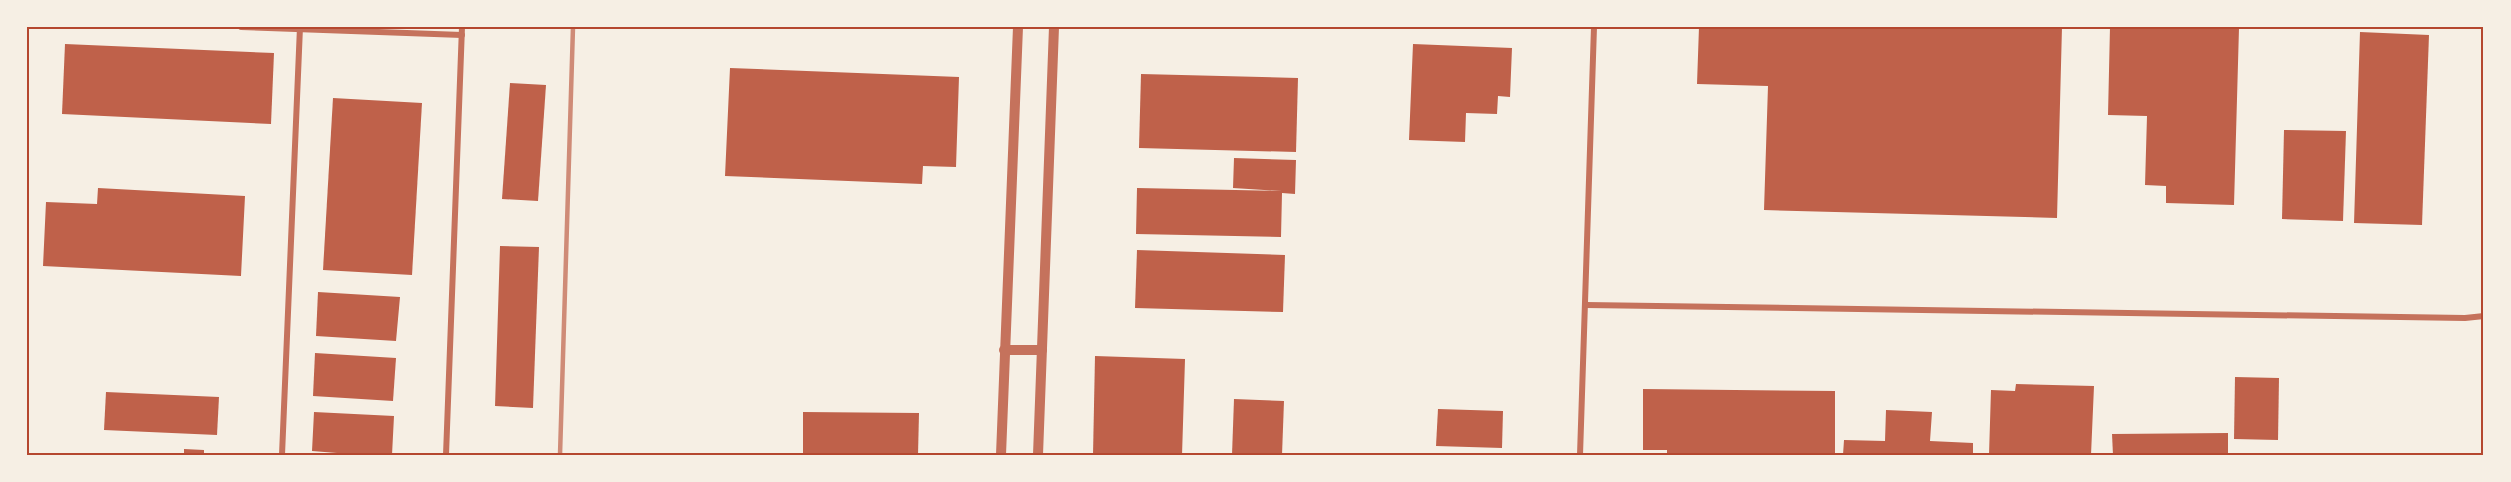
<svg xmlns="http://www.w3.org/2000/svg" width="2511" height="482" viewBox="0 0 2511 482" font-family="'Libre Baskerville',serif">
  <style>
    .building { fill: #bf614a }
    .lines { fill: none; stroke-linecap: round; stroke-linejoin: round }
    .minor { stroke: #c5725c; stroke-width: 6 }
    .tertiary { stroke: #c5725c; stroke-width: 10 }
    .rail { stroke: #cf8b77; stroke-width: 4.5 }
    .neatline { fill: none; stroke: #b5482f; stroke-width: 2 }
  </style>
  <rect width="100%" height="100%" fill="#f6efe4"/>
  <g class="building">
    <polygon points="1699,27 2062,27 2057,218 1764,210 1768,86 1697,84"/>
    <polygon points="2110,27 2239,28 2234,205 2166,203 2166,186 2145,185 2147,116 2108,115"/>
    <polygon points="2360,32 2429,35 2422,225 2354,223"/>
    <polygon points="65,44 274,53 271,124 62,114"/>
    <polygon points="1413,44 1512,48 1510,97 1498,96 1497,114 1466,113 1465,142 1409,140"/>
    <polygon points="730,68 959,77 956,167 923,166 922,184 725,176"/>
    <polygon points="1141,74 1298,78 1296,152 1139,148"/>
    <polygon points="510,83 546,85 538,201 502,199"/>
    <polygon points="333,98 422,103 412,275 323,270"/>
    <polygon points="2284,130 2346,131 2343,221 2282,219"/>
    <polygon points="1234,158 1296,160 1295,194 1282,193 1281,237 1136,234 1137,188 1282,191 1233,188"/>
    <polygon points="98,188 245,196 241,276 43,266 46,202 97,204"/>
    <polygon points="500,246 539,247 533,408 495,406"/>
    <polygon points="1137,250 1285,255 1283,312 1135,308"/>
    <polygon points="318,292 400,297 396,341 316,336"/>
    <polygon points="315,353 396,358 393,401 313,396"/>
    <polygon points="1095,356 1185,359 1182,455 1093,455"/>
    <polygon points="2235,377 2279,378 2278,440 2234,439"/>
    <polygon points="2016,384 2094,386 2091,455 1989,455 1991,390 2015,391"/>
    <polygon points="1643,389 1835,391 1835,455 1667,455 1667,450 1643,450"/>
    <polygon points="106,392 219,397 217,435 104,430"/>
    <polygon points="1234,399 1284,401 1282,455 1232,455"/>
    <polygon points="1438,409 1503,411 1502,448 1436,446"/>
    <polygon points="1886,410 1932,412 1930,441 1973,443 1973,455 1843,455 1844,440 1885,441"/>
    <polygon points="314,412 394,416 392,455 337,455 337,453 312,451"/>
    <polygon points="803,412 919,413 918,455 803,455"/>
    <polygon points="2228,433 2228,455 2113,455 2112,434"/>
    <polygon points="184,449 204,450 204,455 184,455"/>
  </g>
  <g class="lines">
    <g class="minor">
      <polyline points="241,27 462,35"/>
      <polyline points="1586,305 2465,318 2484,316"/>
      <polyline points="282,455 300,27"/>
      <polyline points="446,455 462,27"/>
      <polyline points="1580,455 1594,27"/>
    </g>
    <g class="tertiary">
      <polyline points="1004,350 1042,350"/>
      <polyline points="1001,455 1018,27"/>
      <polyline points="1038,455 1054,27"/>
    </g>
    <polyline class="rail" points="560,455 573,27"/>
  </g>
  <rect width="2511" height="482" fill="none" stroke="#f6efe4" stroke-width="57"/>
  <rect x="28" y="28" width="2454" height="426" class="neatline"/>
</svg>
